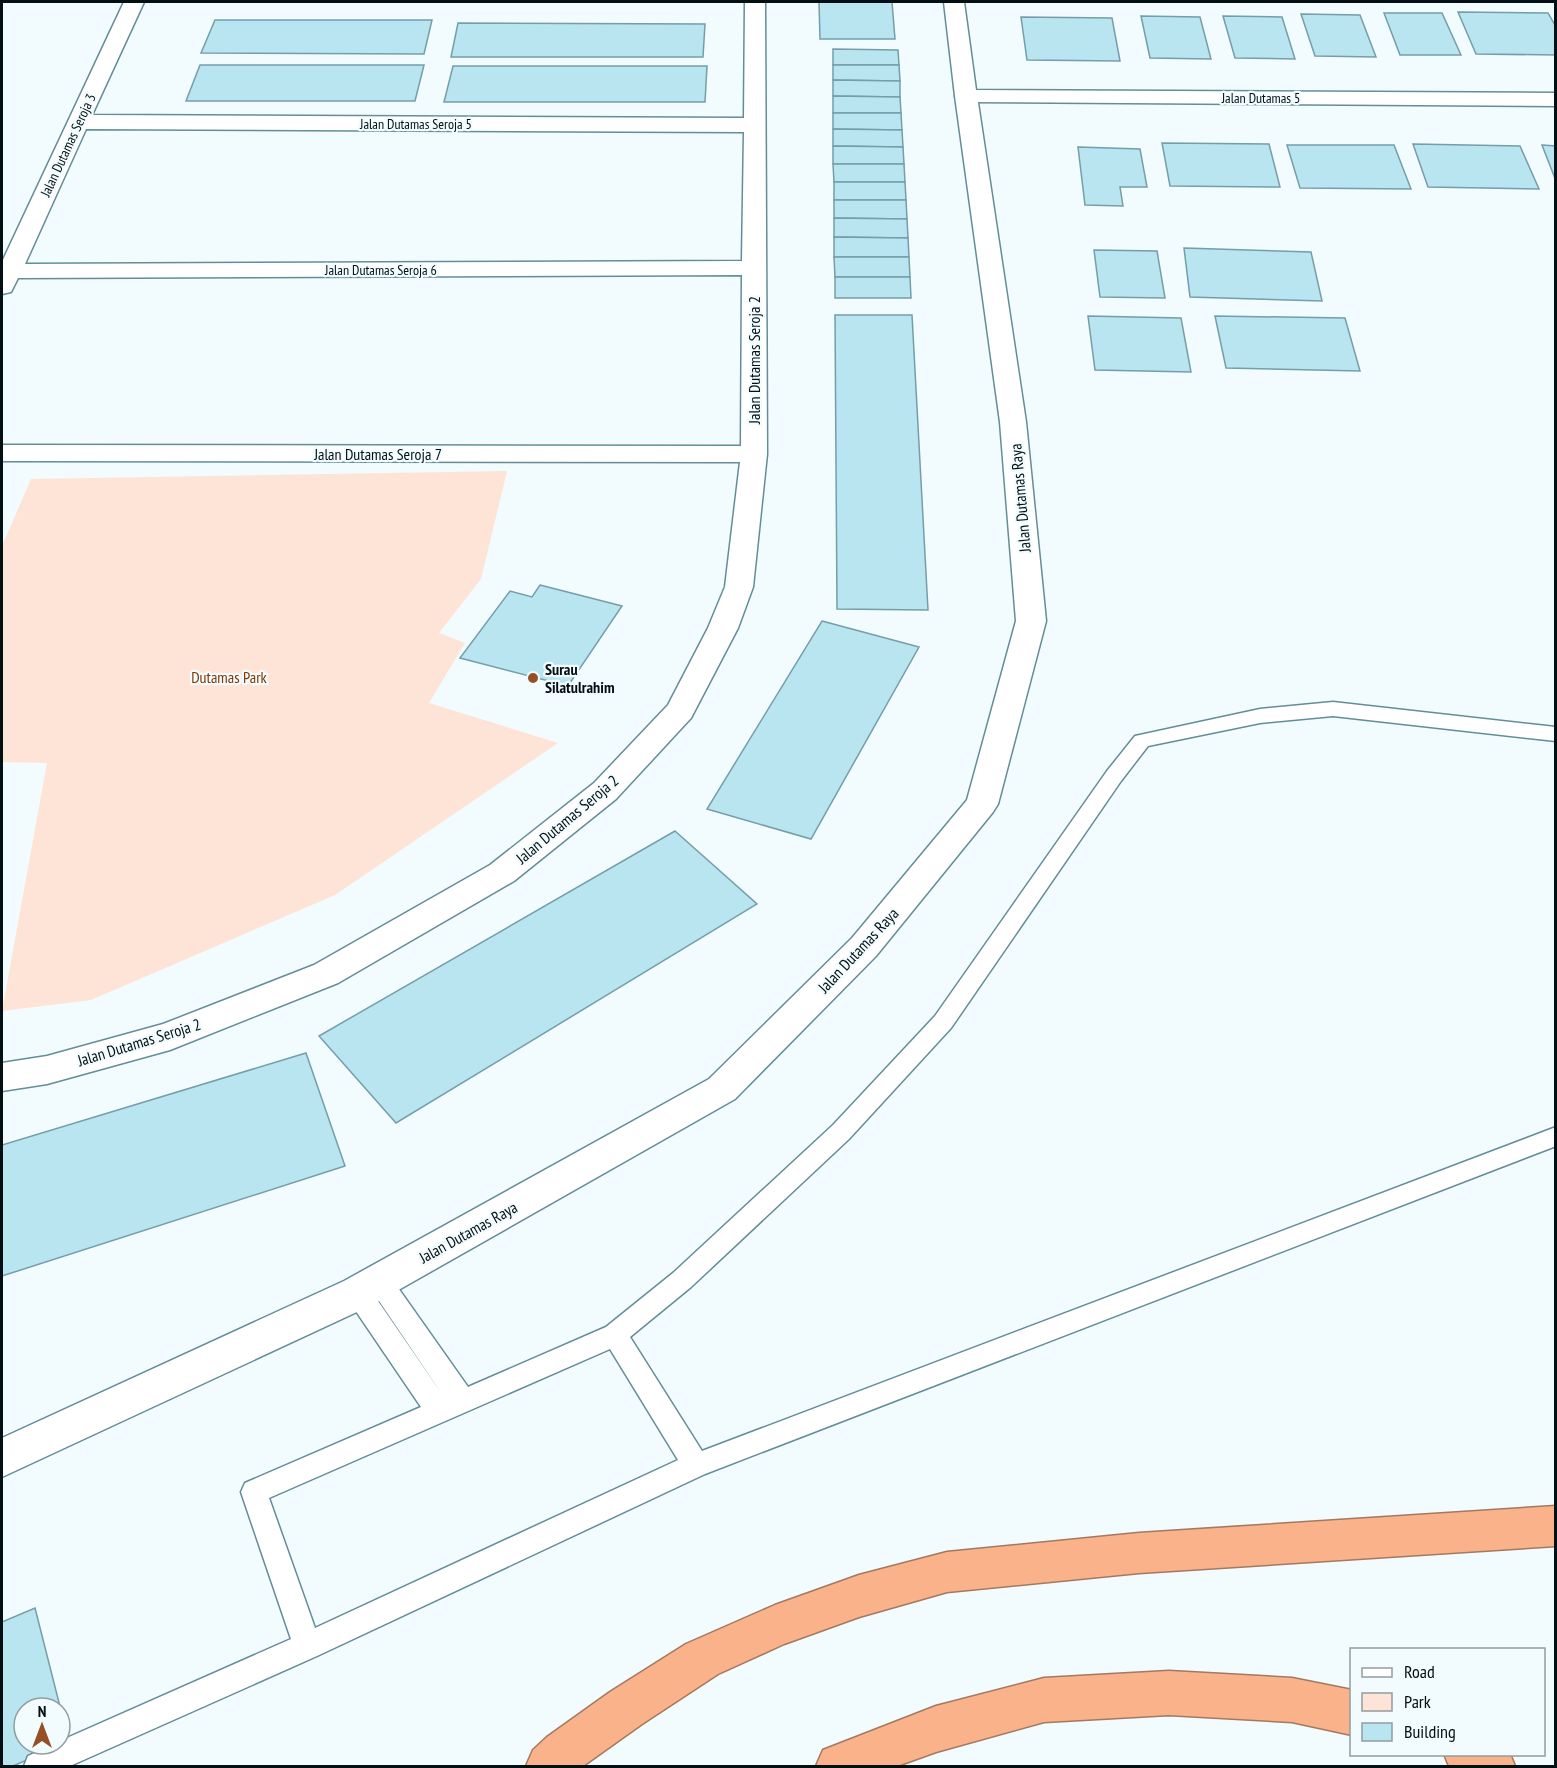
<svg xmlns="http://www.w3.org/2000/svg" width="1557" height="1768" viewBox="0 0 1557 1768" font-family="'PT Sans Narrow',sans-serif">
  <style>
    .green { fill: #fee4d6 }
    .building { fill: #b9e5f0; stroke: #749ea9; stroke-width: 1.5; fill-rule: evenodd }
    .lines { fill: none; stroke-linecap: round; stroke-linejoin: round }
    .service-casing { stroke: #648d98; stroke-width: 3 }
    .minor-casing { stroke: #648d98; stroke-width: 3 }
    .tertiary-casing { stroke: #648d98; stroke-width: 3 }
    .motorway-casing { stroke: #a37961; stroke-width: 3 }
    .service { fill: #fff; fill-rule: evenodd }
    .minor { fill: #fff; fill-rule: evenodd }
    .tertiary { fill: #fff; fill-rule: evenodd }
    .motorway { fill: #fab28b; fill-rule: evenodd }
    .poi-dot { fill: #955026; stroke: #f2fbfd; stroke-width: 2 }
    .labels { text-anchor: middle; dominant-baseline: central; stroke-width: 4.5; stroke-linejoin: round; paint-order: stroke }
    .far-street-label { font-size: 14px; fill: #020f13; stroke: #f2fbfd }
    .street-label { font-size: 16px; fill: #020f13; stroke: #f2fbfd }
    .poi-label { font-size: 16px; font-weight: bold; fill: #020f13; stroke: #f2fbfd; text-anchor: start }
    .park-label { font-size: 16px; fill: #7e3700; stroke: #f2fbfd }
  </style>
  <rect width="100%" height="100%" fill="#f2fbfd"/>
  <polygon class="green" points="507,471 481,579 439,633 465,643 429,703 558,743 335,895 91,1000 2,1011 47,763 2,762 2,546 31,479"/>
  <g class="building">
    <polygon points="819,2 892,2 895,39 820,39"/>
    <polygon points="1458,12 1548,13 1556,27 1556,55 1476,54"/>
    <polygon points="1384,13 1442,13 1461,55 1400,55"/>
    <polygon points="1301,14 1360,15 1376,57 1315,56"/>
    <polygon points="1141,16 1200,17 1211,59 1150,58"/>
    <polygon points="1223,16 1282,17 1295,59 1235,58"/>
    <polygon points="1021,17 1112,18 1120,61 1027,60"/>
    <polygon points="215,20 432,20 424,54 201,53"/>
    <polygon points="458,23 705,24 703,57 451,57"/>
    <polygon points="833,49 898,50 899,65 833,65"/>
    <polygon points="200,65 424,65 415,101 186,101"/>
    <polygon points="833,65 899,65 900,81 833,80"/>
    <polygon points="453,66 707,66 705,102 444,102"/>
    <polygon points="833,80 900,81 900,97 833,96"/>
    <polygon points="833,96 900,97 901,113 833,113"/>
    <polygon points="833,113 901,113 902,130 833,129"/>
    <polygon points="833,129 902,130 903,147 833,146"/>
    <polygon points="1162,143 1269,144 1280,187 1170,186"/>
    <polygon points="1413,144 1520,146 1539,189 1428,187"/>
    <polygon points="1287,145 1394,145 1411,189 1300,188"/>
    <polygon points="1542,145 1556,146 1556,181"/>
    <polygon points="833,146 903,147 904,164 833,164"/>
    <polygon points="1078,147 1140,149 1147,187 1120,187 1123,206 1085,205"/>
    <polygon points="833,164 904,164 905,182 834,182"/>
    <polygon points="834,182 905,182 906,200 834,200"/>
    <polygon points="834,200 906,200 907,219 834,218"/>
    <polygon points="834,218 907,219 908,238 834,237"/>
    <polygon points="834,237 908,238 909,257 834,257"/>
    <polygon points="1184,248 1311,252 1322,301 1190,297"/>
    <polygon points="1094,250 1157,251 1165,298 1100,297"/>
    <polygon points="834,257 909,257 910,277 835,277"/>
    <polygon points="835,277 910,277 911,298 835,298"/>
    <polygon points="835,315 912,315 928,610 837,609"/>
    <polygon points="1088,316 1181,318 1191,372 1095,370"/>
    <polygon points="1215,316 1345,318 1360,371 1226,368"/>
    <polygon points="540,585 622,606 568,686 460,658 510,591 532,597"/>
    <polygon points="822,621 919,647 811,839 707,809"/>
    <polygon points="675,831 757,904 396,1123 319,1036"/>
    <polygon points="306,1053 345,1166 2,1276 2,1145"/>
    <path d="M35 1608 69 1742 13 1766H2V1622ZM24 1708H60V1744H24Z"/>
  </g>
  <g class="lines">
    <defs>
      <path id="service" d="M1333 702 1556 727V741L1333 716 1260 723 1148 746 1121 781 951 1028 849 1139 691 1287 630 1337 702 1451 1556 1127V1146L705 1474 317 1656 70 1766H24L28 1756 54 1744H60V1741L291 1639 241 1492 245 1483 421 1407 349 1301 346 1293 349 1285 358 1282 367 1285 444 1397 371 1289 368 1282 371 1275 380 1271 389 1275 468 1387 606 1327 673 1273 833 1125 935 1016 1107 771 1135 736 1260 709ZM610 1349 678 1460 315 1628 269 1498Z"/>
      <g id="minor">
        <path d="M124 2H144L92 115 744 118 745 2H765L767 454 753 587 738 628 691 718 616 799 514 881 338 983 170 1050 47 1084 2 1091V1063L47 1056 163 1024 314 965 490 865 594 783 668 705 708 628 725 587 740 462 2 461V445L741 446 742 275 18 278 11 292 2 294V262ZM86 129 744 132 742 261 25 264Z"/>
        <polygon points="966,90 974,91 977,96 1026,422 1046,621 998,804 993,812 876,956 735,1099 372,1305 2,1477 2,1438 344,1281 709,1079 852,938 967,800 1016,621 1000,422 955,96 958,91"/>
      </g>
      <polygon id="tertiary" points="944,2 964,2 976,90 1556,93 1556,106 966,102 958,101 955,96"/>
      <g id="motorway">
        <polygon points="1556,1506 1556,1546 1139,1573 947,1592 859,1617 784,1644 718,1674 642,1724 583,1766 526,1766 533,1750 547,1737 610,1692 686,1644 775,1605 859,1575 947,1552 1139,1533"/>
        <polygon points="1169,1671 1292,1678 1352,1690 1352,1735 1292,1722 1169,1715 1044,1722 936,1752 897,1766 816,1766 823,1750 936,1706 1044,1678"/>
        <polygon points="1444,1754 1510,1754 1515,1766 1449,1766"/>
      </g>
    </defs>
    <use href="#service" class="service-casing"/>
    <use href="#minor" class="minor-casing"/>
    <use href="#tertiary" class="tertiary-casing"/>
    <use href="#motorway" class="motorway-casing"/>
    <use href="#service" class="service"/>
    <use href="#minor" class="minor"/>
    <use href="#tertiary" class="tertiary"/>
    <use href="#motorway" class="motorway"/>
  </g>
  <circle class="poi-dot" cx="533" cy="678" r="6"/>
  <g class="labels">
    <g class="far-street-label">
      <text x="1261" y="98">Jalan Dutamas 5</text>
      <text x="416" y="124">Jalan Dutamas Seroja 5</text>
      <text transform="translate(68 145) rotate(-65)">Jalan Dutamas Seroja 3</text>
      <text x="381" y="270">Jalan Dutamas Seroja 6</text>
    </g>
    <g class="street-label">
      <text transform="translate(754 360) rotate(-90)">Jalan Dutamas Seroja 2</text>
      <text x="378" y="454">Jalan Dutamas Seroja 7</text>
      <text transform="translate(1020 498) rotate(-95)">Jalan Dutamas Raya</text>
      <text transform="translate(567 819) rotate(-40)">Jalan Dutamas Seroja 2</text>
      <text transform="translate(858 950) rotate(-47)">Jalan Dutamas Raya</text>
      <text transform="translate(139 1042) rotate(-17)">Jalan Dutamas Seroja 2</text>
      <text transform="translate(468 1232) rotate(-29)">Jalan Dutamas Raya</text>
    </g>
    <g class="poi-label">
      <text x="545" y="669">Surau<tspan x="545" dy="18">Silatulrahim</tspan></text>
    </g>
    <g class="park-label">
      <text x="229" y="677">Dutamas Park</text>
    </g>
  </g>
  <rect width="1557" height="1768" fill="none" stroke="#020f13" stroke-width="6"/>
  <rect x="1350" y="1648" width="195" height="108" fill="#f2fbfd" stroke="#929d9f" stroke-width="1.5"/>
  <rect x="1362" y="1668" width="30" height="9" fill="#ffffff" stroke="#929d9f" stroke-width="1.5"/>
  <text x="1404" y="1678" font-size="18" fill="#020f13">Road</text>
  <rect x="1362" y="1693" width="30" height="18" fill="#fee4d6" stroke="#929d9f" stroke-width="1.5"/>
  <text x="1404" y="1708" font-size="18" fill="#020f13">Park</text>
  <rect x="1362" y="1723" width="30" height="18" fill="#b9e5f0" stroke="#929d9f" stroke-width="1.5"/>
  <text x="1404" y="1738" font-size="18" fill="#020f13">Building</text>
  <g transform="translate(42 1726)"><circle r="28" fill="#f2fbfd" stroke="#929d9f" stroke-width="1.5"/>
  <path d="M0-4.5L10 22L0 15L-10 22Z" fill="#955026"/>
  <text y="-9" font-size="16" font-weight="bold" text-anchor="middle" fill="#020f13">N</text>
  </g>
</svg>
